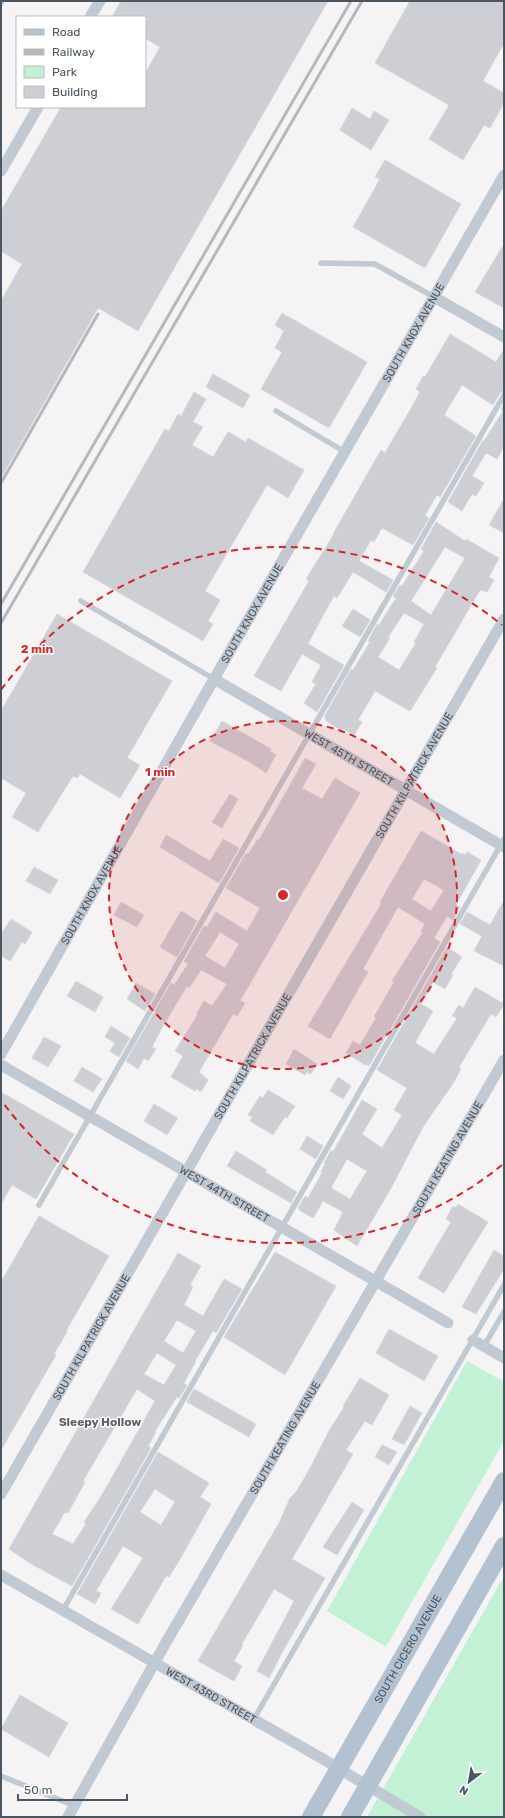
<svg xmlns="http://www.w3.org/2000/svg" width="505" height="1818" viewBox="0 0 505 1818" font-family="Rubik,sans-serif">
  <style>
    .green { fill: #c3f1d5 }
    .building { fill: #cdcfd5; stroke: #d7d9de; fill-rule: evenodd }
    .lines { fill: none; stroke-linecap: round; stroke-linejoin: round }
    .lane { stroke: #c1cad2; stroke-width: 5.5 }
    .street { stroke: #c1cad2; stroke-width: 11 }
    .primary { stroke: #b3c2d1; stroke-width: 18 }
    .rail { stroke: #b5b8bd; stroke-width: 3 }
    .ring { fill: none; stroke: #d62828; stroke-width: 2; stroke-dasharray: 7 5 }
    .labels { text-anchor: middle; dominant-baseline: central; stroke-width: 3; stroke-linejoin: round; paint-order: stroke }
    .street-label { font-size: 11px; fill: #4a5661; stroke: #fff }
    .neighbourhood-label { font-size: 12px; font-weight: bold; fill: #5f6368; stroke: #fff }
    .centre { fill: #d62828; stroke: #fff; stroke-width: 2 }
    .ring-label { font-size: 12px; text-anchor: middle; font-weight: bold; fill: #d62828; stroke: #fff; stroke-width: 3; stroke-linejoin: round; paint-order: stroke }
  </style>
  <rect width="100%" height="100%" fill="#f5f3f3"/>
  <g class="green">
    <polygon points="467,1361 504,1382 504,1441 386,1647 327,1611"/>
    <polygon points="504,1576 504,1817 367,1817"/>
  </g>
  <g class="building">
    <polygon points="121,1 328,1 138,331 98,308 1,478 1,301 22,264 1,251 1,211 61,107 145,107 145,74 160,47 145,38 145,17 112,17"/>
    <polygon points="410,1 504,1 504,43 483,81 504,93 504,103 490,128 484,125 463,160 429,139 449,105 375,63"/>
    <polygon points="352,108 370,119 374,111 389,120 371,150 340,130"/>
    <polygon points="385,160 461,204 425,268 353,227 380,179 375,177"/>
    <polygon points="504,244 504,308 475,292"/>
    <polygon points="282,313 367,362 329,428 261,389 282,352 275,348 284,331 275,325"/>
    <polygon points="450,334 496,362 504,349 504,391 500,393 493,405 462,385 444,415 476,436 440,497 437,495 425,515 429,518 413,545 382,528 374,542 371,540 359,561 393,580 386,592 353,572 337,598 334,596 321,619 308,644 344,665 317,712 304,703 316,684 312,682 321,665 302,654 281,691 254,676 309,581 306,579 334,534 333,534 381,450 385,453 410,410 420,392 416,389 423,376 425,377"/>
    <polygon points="213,374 250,395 243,408 206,387"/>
    <polygon points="194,392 206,399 193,422 203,427 192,445 213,457 228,432 246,442 248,438 304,470 288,498 267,485 205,591 220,600 208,621 213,624 203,641 83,572 165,429 169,431 178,414 181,416"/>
    <polygon points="504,404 504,446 497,459 486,453 472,476 484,483 476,496 472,494 462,511 448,502 483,440 484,441 503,411 501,409"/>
    <polygon points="504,499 504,533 489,525"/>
    <path d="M436 522 465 541 466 539 499 558 489 577 494 580 487 592 480 590 435 667 437 668 410 711 375 691 358 720 362 722 354 735 343 729 342 731 325 720 326 718 324 717 351 669 353 670 370 642 368 641 377 624 379 625 396 598 393 596 400 585 402 586 424 551 421 549ZM445 547 465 558 431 615 411 601ZM404 613 424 624 414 642 416 643 399 670 378 657 390 638 388 637Z"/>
    <polygon points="353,609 370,620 360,637 342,626"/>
    <polygon points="57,614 172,681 127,758 140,765 120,798 80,774 77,778 73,776 38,832 12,817 26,793 1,778 1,711"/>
    <polygon points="222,721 271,749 270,751 276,755 266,773 253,764 210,741"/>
    <path d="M305 758 316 764 302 788 322 799 335 778 360 793 240 1001 245 1003 237 1016 233 1014 199 1072 208 1080 201 1092 196 1089 195 1091 171 1077 183 1056 175 1051 198 1014 197 1013 204 1001 212 1006 227 984 201 970 189 988 187 986 163 1026 152 1047 156 1049 148 1061 144 1058 138 1069 126 1061 171 983 174 985 188 964 184 961 204 926 207 927 216 912 247 931 260 908 226 888 246 853 248 854 258 839 259 840ZM220 932 239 944 225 968 205 956Z"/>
    <polygon points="230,794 238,799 222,828 212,822"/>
    <path d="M421 831 461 854 462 853 465 855 467 852 481 860 456 905 460 907 453 920 447 916 434 938 440 942 369 1066 366 1064 365 1065 346 1053 353 1041 360 1045 376 1018 374 1017 394 982 392 981 423 932 421 931 425 924 398 907 363 969 368 972 330 1039 308 1026 380 906 381 900ZM424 879 444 890 431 911 412 899Z"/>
    <polygon points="166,835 210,861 223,839 239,848 219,883 160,847"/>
    <polygon points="34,867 58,880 50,894 26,881"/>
    <polygon points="504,900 504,966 474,951 482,936 460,924 467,912 490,925"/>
    <polygon points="121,902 144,915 137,927 114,915"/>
    <polygon points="181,911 197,921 177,957 160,947"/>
    <polygon points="11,919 32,932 25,944 22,942 10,961 1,956 1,934"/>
    <path d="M447 947 462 957 451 974 453 975 445 989 433 982 421 1004 433 1011 415 1043 434 1054 457 1018 452 1016 459 1005 463 1008 475 987 504 1004 496 1017 491 1014 459 1067 461 1069 454 1082 423 1127 390 1190 357 1246 334 1230 343 1212 323 1201 313 1218 299 1210 300 1209 298 1208 305 1196 308 1198 322 1173 321 1172 325 1164 324 1163 331 1150 333 1152 362 1100 377 1109 362 1134 382 1148 402 1115 394 1110 407 1088 377 1070ZM347 1159 367 1171 350 1199 331 1188Z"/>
    <polygon points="76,981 103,997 95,1012 67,996"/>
    <polygon points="136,983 155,994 145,1011 127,999"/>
    <polygon points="111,1026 130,1038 119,1057 110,1051 115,1043 105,1037"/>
    <polygon points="44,1037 61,1046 48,1067 32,1058"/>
    <polygon points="294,1049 317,1064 311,1074 307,1072 305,1075 286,1064"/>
    <polygon points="82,1067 102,1079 93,1092 74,1081"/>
    <polygon points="338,1077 351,1086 343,1099 330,1091"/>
    <polygon points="268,1090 295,1106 287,1118 285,1117 273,1135 250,1121 252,1117 248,1115 260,1096 263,1098"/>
    <polygon points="1,1092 74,1134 36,1199 12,1185 1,1204"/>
    <polygon points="154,1104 178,1118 167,1135 144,1121"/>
    <polygon points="307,1136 323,1146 316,1159 300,1149"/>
    <polygon points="236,1151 267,1170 265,1172 297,1192 291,1203 227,1166"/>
    <polygon points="458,1204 488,1222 444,1293 418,1278 451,1222 446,1219 453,1206 456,1208"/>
    <polygon points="39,1216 109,1256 66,1331 67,1332 54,1354 56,1355 1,1450 1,1282"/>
    <polygon points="494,1250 504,1256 504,1269 476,1314 462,1307"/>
    <polygon points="275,1252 336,1286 285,1375 224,1337"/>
    <path d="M178 1253 201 1266 190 1285 193 1287 184 1305 203 1316 224 1279 242 1289 216 1333 213 1331 195 1361H196L184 1383 187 1385 179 1398 177 1397 155 1431 156 1432 148 1446 151 1448 72 1586 33 1565 9 1549ZM177 1320 196 1331 183 1353 164 1341ZM157 1353 176 1365 164 1385 144 1374ZM137 1389 155 1401 103 1493 84 1522 86 1524 73 1544 52 1534 65 1512 68 1513 85 1482 83 1481Z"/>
    <polygon points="389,1329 438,1356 424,1381 376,1353"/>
    <polygon points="360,1378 389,1395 372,1425 365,1421 346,1450 353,1454 292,1559 325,1578 284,1649 269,1678 257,1671 294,1601 274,1589 242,1644 243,1645 234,1661 242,1666 234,1681 198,1661 279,1523 290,1498 296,1492 308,1472 330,1429 343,1409 344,1404"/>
    <polygon points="194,1389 256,1424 249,1437 187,1402"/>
    <polygon points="410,1406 422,1413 404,1445 392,1439"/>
    <polygon points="382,1445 397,1452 389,1465 375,1457"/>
    <path d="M158 1452 209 1483 200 1497 211 1504 179 1561 169 1577 166 1576 138 1624 111 1609 143 1558 123 1546 96 1591 101 1593 95 1604 77 1594ZM155 1489 175 1502 161 1525 140 1512Z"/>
    <polygon points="352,1502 364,1510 337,1555 323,1547"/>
    <polygon points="20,1695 68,1723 49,1757 1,1729"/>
  </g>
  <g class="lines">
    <g class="lane">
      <polyline points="1,3 2,1"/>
      <polyline points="321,263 375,264 434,297"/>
      <polyline points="276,411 345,452"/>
      <polyline points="81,601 214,679"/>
      <polyline points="39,1205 504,395"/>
      <polyline points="484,1346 504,1312"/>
      <polyline points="63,1610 504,839"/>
      <polyline points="254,1719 504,1285"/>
      <polyline points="1,1776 75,1806"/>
    </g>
    <g class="street">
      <polyline points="90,17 100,1"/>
      <polyline points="1,171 38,107"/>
      <polyline points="434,297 504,337"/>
      <path id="s1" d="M214 679 504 847"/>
      <path id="s2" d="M1 1054 214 679 504 175"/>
      <path id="s3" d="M1 1065 448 1323"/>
      <polyline points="473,1340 504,1358"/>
      <path id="s4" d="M1 1494 504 619"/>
      <path id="s5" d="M1 1575 323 1759 420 1817"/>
      <path id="s6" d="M68 1817 164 1646 504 1060"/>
    </g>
    <g class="primary">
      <path id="s7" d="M311 1817 504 1481"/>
      <polyline points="350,1817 504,1546"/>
    </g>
    <g class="rail">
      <polyline points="1,483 98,314"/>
      <polyline points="1,604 351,1"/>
      <polyline points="1,623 362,1"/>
    </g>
  </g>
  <circle cx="283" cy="895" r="174" fill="#d62828" fill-opacity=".12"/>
  <g class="ring">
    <circle cx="283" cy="895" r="174"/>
    <path d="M502 1165A348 348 0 0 1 1 1100M1 690A348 348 0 0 1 502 625"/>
  </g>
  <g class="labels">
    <g class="street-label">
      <text stroke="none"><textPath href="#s2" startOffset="831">SOUTH KNOX AVENUE</textPath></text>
      <text stroke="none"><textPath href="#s2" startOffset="507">SOUTH KNOX AVENUE</textPath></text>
      <text stroke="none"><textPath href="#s1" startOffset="156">WEST 45TH STREET</textPath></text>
      <text stroke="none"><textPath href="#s4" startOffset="829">SOUTH KILPATRICK AVENUE</textPath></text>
      <text stroke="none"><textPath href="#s2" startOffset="183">SOUTH KNOX AVENUE</textPath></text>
      <text stroke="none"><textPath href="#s4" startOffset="505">SOUTH KILPATRICK AVENUE</textPath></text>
      <text stroke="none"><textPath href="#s6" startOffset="761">SOUTH KEATING AVENUE</textPath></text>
      <text stroke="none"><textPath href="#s3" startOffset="258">WEST 44TH STREET</textPath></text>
      <text stroke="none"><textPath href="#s4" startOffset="181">SOUTH KILPATRICK AVENUE</textPath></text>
      <text stroke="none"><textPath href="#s6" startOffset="437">SOUTH KEATING AVENUE</textPath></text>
      <text stroke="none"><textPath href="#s7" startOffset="194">SOUTH CICERO AVENUE</textPath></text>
      <text stroke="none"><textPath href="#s5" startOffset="242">WEST 43RD STREET</textPath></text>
    </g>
    <g class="neighbourhood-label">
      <text x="100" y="1422">Sleepy Hollow</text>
    </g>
  </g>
  <circle cx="283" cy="895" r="6" class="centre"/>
  <g class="ring-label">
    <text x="37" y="653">2 min</text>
    <text x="160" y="776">1 min</text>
  </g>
  <rect width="505" height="1818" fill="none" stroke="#4a5661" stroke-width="4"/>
  <rect x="16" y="16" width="130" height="92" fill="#ffffff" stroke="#b7bbc0"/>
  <rect x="24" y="29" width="20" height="6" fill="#b3c2d1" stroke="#b7bbc0"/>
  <text x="52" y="36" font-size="12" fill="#4a5661">Road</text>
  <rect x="24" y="49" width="20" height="6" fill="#b5b8bd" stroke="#b7bbc0"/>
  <text x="52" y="56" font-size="12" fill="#4a5661">Railway</text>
  <rect x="24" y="66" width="20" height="12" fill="#c3f1d5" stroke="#b7bbc0"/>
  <text x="52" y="76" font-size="12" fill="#4a5661">Park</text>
  <rect x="24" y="86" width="20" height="12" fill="#cdcfd5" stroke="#b7bbc0"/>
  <text x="52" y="96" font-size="12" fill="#4a5661">Building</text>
  <g transform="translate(469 1782) rotate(211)" stroke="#ffffff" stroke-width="3" paint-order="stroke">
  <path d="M0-3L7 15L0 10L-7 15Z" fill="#4a5661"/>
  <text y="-6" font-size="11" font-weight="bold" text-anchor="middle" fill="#4a5661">N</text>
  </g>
  <path d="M18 1794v6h109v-6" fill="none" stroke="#4a5661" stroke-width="2"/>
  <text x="24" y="1794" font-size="12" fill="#4a5661" stroke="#ffffff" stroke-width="3" paint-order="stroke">50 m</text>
</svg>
